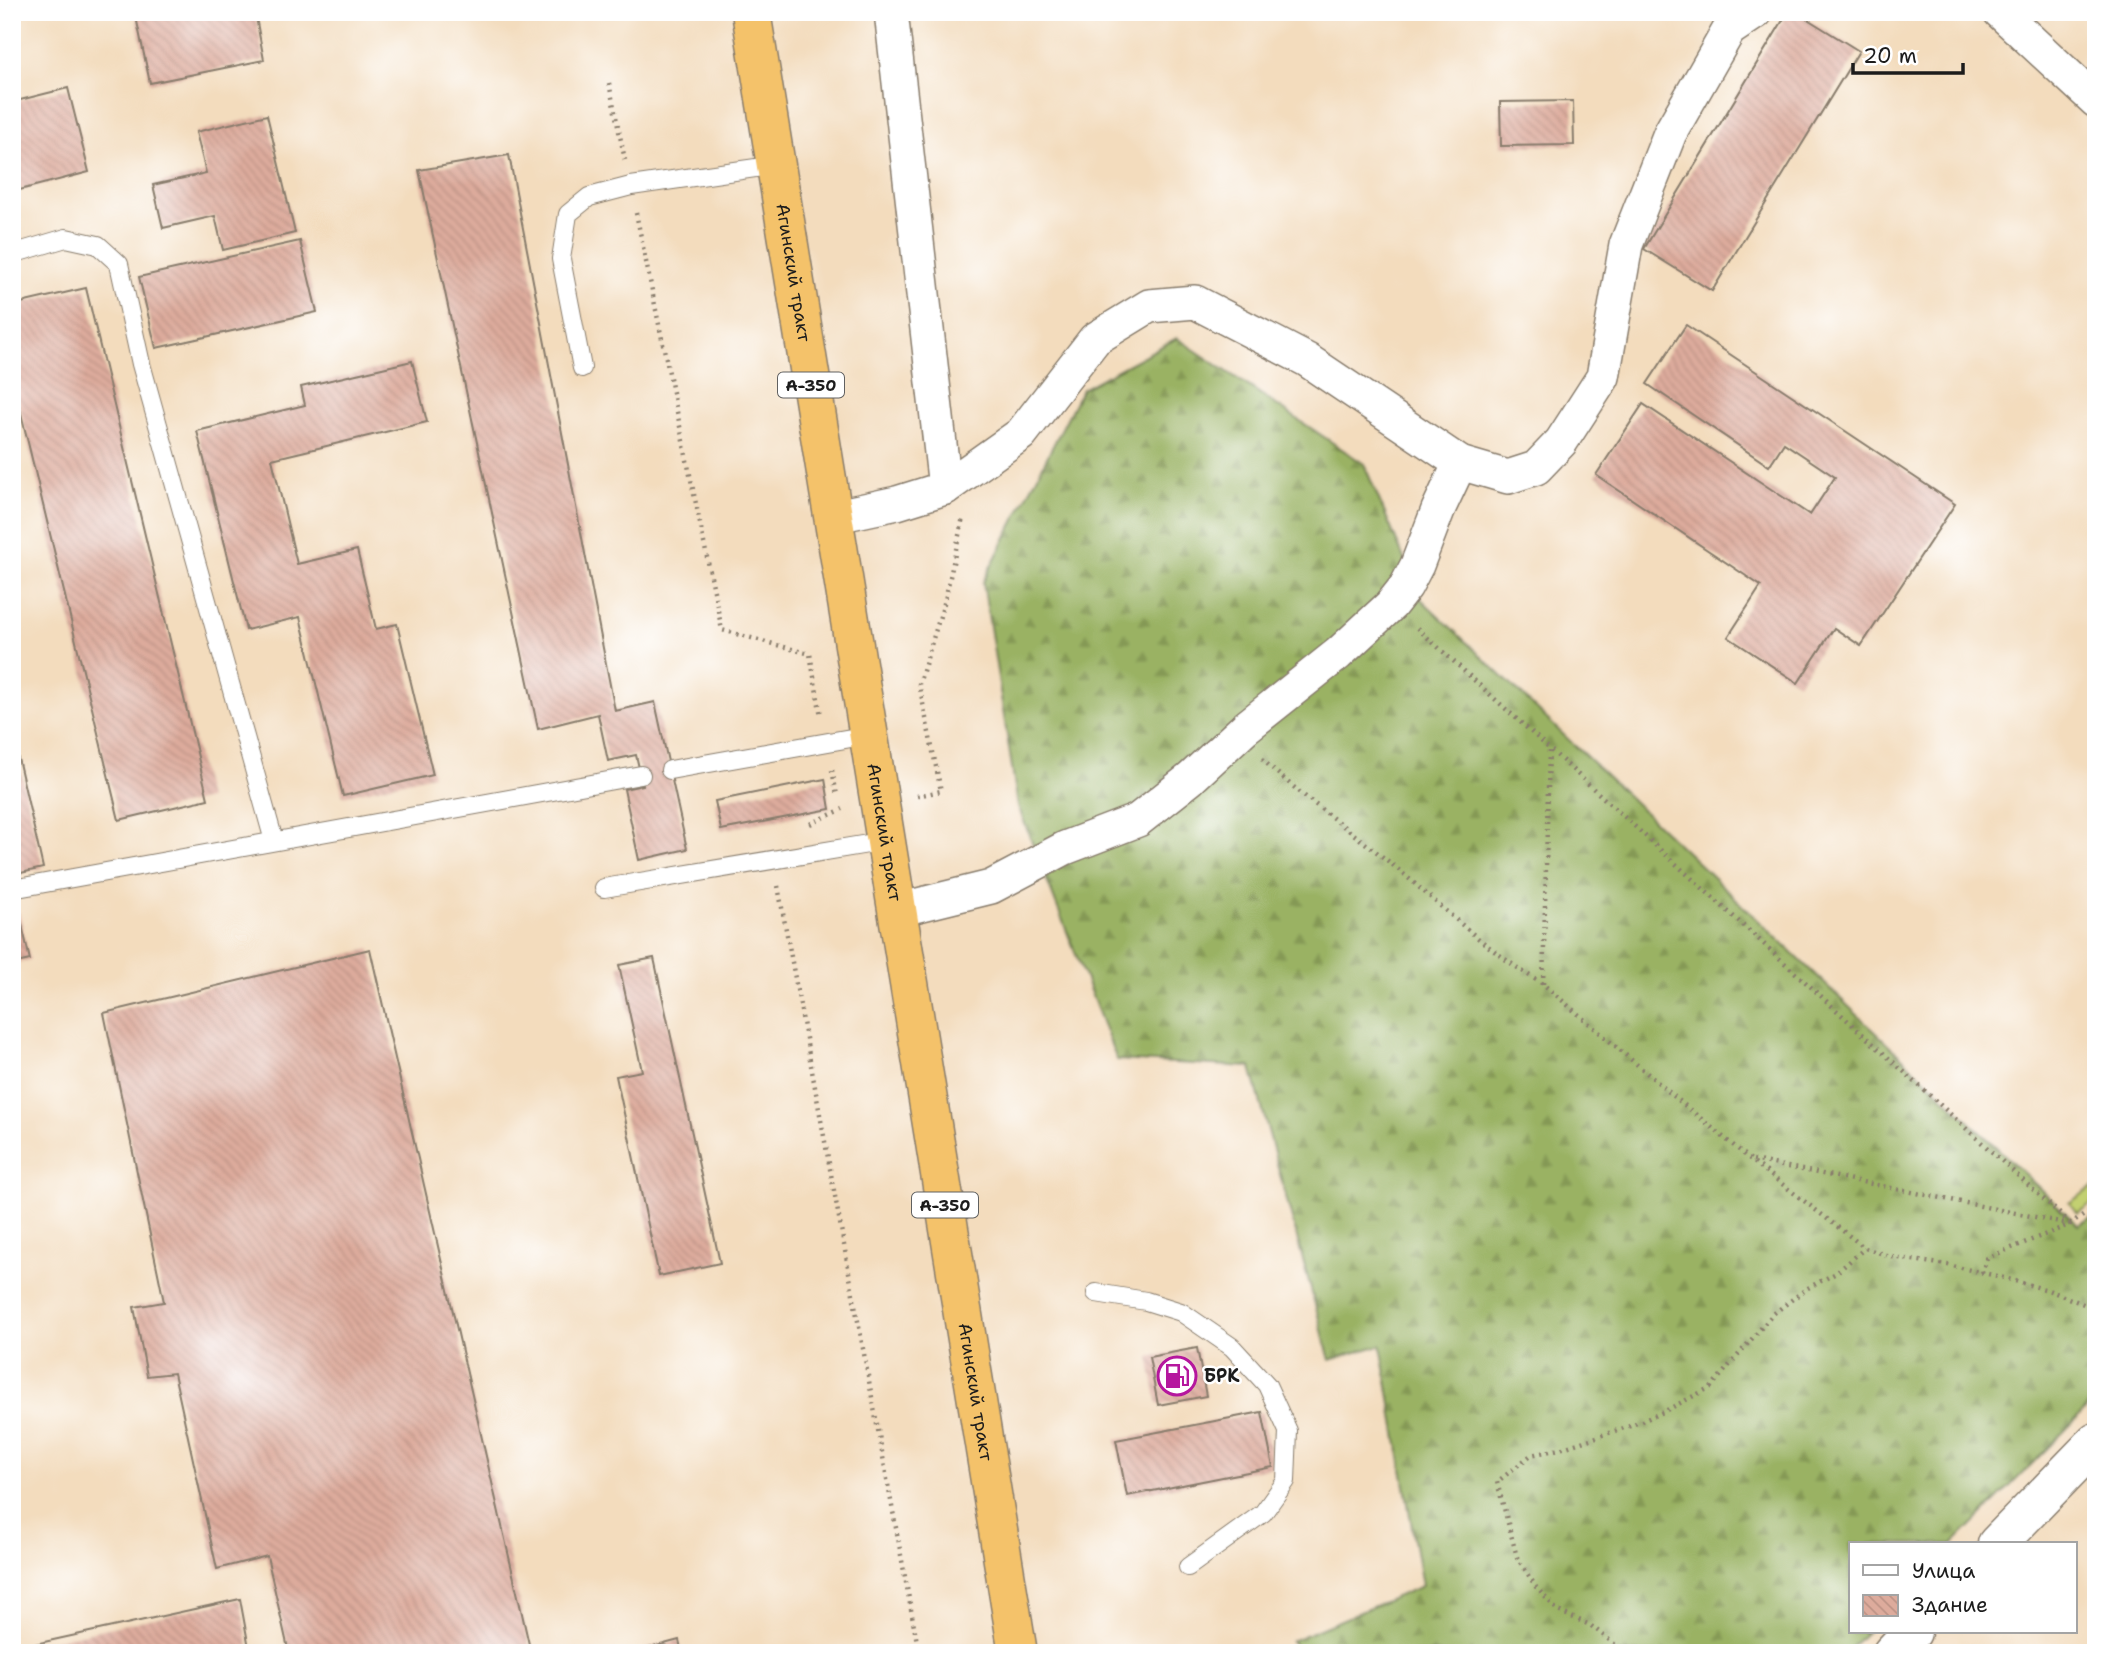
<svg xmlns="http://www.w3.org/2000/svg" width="2108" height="1665" viewBox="0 0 2108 1665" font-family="'Shantell Sans',sans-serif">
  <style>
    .grass { fill: url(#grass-tufts); stroke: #707646; stroke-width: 2 }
    .forest { fill: url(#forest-firs); stroke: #5b6740; stroke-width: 2 }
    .building { fill: url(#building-back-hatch) }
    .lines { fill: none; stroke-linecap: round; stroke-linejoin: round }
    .service-casing { stroke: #887c6c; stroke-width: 20 }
    .minor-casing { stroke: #887c6c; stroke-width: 36 }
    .tertiary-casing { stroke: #887c6c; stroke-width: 41 }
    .trunk-casing { stroke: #887c6c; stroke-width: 41 }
    .path { stroke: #887c6c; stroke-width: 4.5; stroke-dasharray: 2 5; stroke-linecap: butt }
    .service { stroke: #fff; stroke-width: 18 }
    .minor { stroke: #fff; stroke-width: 33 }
    .tertiary { stroke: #fff; stroke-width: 38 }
    .trunk { stroke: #f4c26a; stroke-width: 38 }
    .labels { text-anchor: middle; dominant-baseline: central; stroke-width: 5; stroke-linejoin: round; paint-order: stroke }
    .shield { fill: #fff; stroke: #606060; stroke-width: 2 }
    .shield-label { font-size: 16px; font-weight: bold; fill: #1c1c1c }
    .street-label { font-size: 18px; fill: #1c1c1c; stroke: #fff }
    .poi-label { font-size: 18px; font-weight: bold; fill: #1c1c1c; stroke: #fff; text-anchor: start }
  </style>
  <defs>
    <pattern id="grass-tufts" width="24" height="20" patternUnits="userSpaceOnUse" patternTransform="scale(1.75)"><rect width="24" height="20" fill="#c3d071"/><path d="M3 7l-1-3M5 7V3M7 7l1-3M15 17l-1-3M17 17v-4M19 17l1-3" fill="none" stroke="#a7b261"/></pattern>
    <pattern id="forest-firs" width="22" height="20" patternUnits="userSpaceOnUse" patternTransform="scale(1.75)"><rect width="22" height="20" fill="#9ab263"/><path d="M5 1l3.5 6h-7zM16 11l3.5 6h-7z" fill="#849855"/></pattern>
    <pattern id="building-back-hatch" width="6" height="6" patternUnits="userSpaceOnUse" patternTransform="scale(1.75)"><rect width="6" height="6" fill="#ddab9c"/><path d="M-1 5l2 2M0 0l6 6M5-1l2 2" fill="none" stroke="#bd9386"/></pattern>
  </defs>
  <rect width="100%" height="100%" fill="#fff"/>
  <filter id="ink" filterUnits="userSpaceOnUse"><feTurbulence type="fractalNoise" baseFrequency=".0143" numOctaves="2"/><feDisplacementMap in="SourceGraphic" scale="14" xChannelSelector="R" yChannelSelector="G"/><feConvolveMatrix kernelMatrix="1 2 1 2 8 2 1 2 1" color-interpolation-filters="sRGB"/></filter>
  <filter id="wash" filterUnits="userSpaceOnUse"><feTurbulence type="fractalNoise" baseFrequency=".00686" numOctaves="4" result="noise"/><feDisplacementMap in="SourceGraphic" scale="28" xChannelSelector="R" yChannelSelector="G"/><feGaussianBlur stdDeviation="1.57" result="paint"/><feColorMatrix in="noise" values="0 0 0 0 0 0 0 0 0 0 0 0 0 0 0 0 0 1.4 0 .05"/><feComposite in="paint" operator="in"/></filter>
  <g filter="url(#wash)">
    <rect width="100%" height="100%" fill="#f3dcbd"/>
    <polygon class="grass" points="2096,1185 2096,1200 2078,1213 2069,1203"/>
    <polygon class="forest" points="1177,338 1364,464 1421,599 2078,1225 2096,1215 2096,1399 1953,1544 1851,1544 1851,1632 1867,1632 1846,1653 1303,1653 1291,1641 1422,1586 1381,1345 1330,1360 1251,1067 1117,1060 1018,806 983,582 1082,389"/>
    <g id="blocks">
      <g class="building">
        <polygon points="135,12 255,12 264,60 150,83"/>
        <polygon points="1788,12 1796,12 1859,51 1712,291 1644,249"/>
        <polygon points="68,88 89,172 12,192 12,102"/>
        <polygon points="1573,101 1574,145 1501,146 1500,102"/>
        <polygon points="267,115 295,233 223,250 215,216 163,228 153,185 206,173 196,132"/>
        <polygon points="509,155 615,711 655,702 687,849 639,860 624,789 643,785 636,755 608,761 598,714 538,729 419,170"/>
        <polygon points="300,241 317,312 156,348 139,277"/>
        <polygon points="86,288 208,799 119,820 18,401 12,402 12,305"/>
        <polygon points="1686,325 1955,504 1861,646 1834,628 1798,683 1728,637 1761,586 1596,475 1643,404 1810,515 1835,477 1784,443 1769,466 1647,384"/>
        <polygon points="412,361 427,422 272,459 297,564 357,550 376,629 397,624 433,775 343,796 300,617 246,630 197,431 305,405 301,387"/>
        <polygon points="12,732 43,868 12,875"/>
        <polygon points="825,779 830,809 721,830 715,801"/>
        <polygon points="19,912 30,960 12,964 12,913"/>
        <polygon points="370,949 531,1653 289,1653 267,1556 217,1569 174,1373 147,1376 134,1307 164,1302 104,1013"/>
        <polygon points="654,958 720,1263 659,1276 616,1076 642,1071 619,965"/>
        <polygon points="1197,1348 1206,1396 1158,1405 1149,1357"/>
        <polygon points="1262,1412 1273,1467 1127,1496 1116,1440"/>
        <polygon points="240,1599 250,1653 12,1653 12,1649"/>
        <polygon points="679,1640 682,1653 634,1653 634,1652"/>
      </g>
    </g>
  </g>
  <g filter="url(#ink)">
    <use href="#blocks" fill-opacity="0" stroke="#887c6c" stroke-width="2"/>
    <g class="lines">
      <defs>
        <g id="service">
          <polyline points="12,254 66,238 98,245 119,264 141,364 274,841"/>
          <polyline points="582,368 561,259 568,214 589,197 631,186 776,165"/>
          <polyline points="670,770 868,735"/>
          <polyline points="604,888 886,841"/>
          <polyline points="12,889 641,775"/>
          <polyline points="1096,1293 1146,1301 1181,1312 1232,1347 1267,1385 1288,1431 1286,1481 1263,1513 1188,1567"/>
        </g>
        <g id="minor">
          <polyline points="2000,12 2096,101"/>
          <polyline points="945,488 1021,434 1095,339 1149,306 1195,302 1307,360 1460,463 1508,477 1536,468 1561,442 1603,377 1626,245 1670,133 1729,30 1756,12"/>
          <polyline points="832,517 897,503 945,488 891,12"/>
          <polyline points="898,910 991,887 1065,848 1138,820 1190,779 1245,728 1338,654 1391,605 1406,586 1417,565 1438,510 1460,463"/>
        </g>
        <g id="tertiary">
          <polyline points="1997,1544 2096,1442"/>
          <polyline points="1892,1653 1912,1632"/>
        </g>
        <g id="trunk">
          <path id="s1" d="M751 12 1018 1653"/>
        </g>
      </defs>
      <use href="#service" class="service-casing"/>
      <use href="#minor" class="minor-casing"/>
      <use href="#tertiary" class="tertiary-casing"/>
      <use href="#trunk" class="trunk-casing"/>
      <g class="path">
        <polyline points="609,83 625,160"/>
        <polyline points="636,213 722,630 810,654 821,716"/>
        <polyline points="1417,628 2071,1224"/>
        <path d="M1262 759C1305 800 1355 833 1400 871 1446 910 1490 953 1543 984L1676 1098 1751 1160 1865 1248 1892 1257 1948 1265 1997 1276 2048 1290 2096 1309"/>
        <polyline points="832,770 837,795"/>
        <polyline points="917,796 941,791 919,684 945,600 963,517"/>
        <polyline points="810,824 843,809"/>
        <polyline points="778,886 919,1653"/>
        <polyline points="1543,984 1549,749"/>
        <polyline points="1753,1160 2070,1224"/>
        <polyline points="1982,1273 1987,1258 2071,1224 2096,1207"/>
        <polyline points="1626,1653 1590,1625 1558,1611 1536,1587 1517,1557 1497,1482 1531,1455 1560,1449 1630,1426 1663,1412 1711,1387 1773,1314 1806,1289 1836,1273 1865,1248"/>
      </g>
      <use href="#service" class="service"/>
      <use href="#minor" class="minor"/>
      <use href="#tertiary" class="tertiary"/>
      <use href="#trunk" class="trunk"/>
    </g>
  </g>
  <defs>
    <symbol id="fuel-ring" viewBox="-11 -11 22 22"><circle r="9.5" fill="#fff" stroke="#b5179e" stroke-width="1.5"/><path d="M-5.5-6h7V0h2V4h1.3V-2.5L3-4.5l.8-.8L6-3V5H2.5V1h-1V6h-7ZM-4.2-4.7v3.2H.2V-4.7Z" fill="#b5179e"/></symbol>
  </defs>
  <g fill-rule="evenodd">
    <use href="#fuel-ring" x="1155" y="1354" width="44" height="44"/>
  </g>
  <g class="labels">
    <g class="shield">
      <rect x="778" y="372.5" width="66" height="25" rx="5"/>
      <rect x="912" y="1192.5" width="66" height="25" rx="5"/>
    </g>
    <g class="shield-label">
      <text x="811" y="385">А-350</text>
      <text x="945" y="1205">А-350</text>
    </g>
    <g class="street-label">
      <text stroke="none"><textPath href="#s1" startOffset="264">Агинский тракт</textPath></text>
      <text stroke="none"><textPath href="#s1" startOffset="831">Агинский тракт</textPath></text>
      <text stroke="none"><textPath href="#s1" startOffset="1398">Агинский тракт</textPath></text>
    </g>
    <g class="poi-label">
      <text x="1204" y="1376">БРК</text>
    </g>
  </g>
  <rect width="2108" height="1665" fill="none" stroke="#fff" stroke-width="42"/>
  <rect x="1849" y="1542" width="228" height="91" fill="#ffffff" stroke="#a4a4a4" stroke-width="2"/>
  <rect x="1863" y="1565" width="35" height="10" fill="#ffffff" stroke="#a4a4a4" stroke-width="2"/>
  <text x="1912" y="1578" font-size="21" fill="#1c1c1c">Улица</text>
  <rect x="1863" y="1595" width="35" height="21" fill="url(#building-back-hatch)" stroke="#a4a4a4" stroke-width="2"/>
  <text x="1912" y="1612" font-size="21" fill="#1c1c1c">Здание</text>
  <path d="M1853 63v10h110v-10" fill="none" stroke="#1c1c1c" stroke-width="3.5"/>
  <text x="1863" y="63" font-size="21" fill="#1c1c1c" stroke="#ffffff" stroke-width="5" paint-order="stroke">20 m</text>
</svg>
